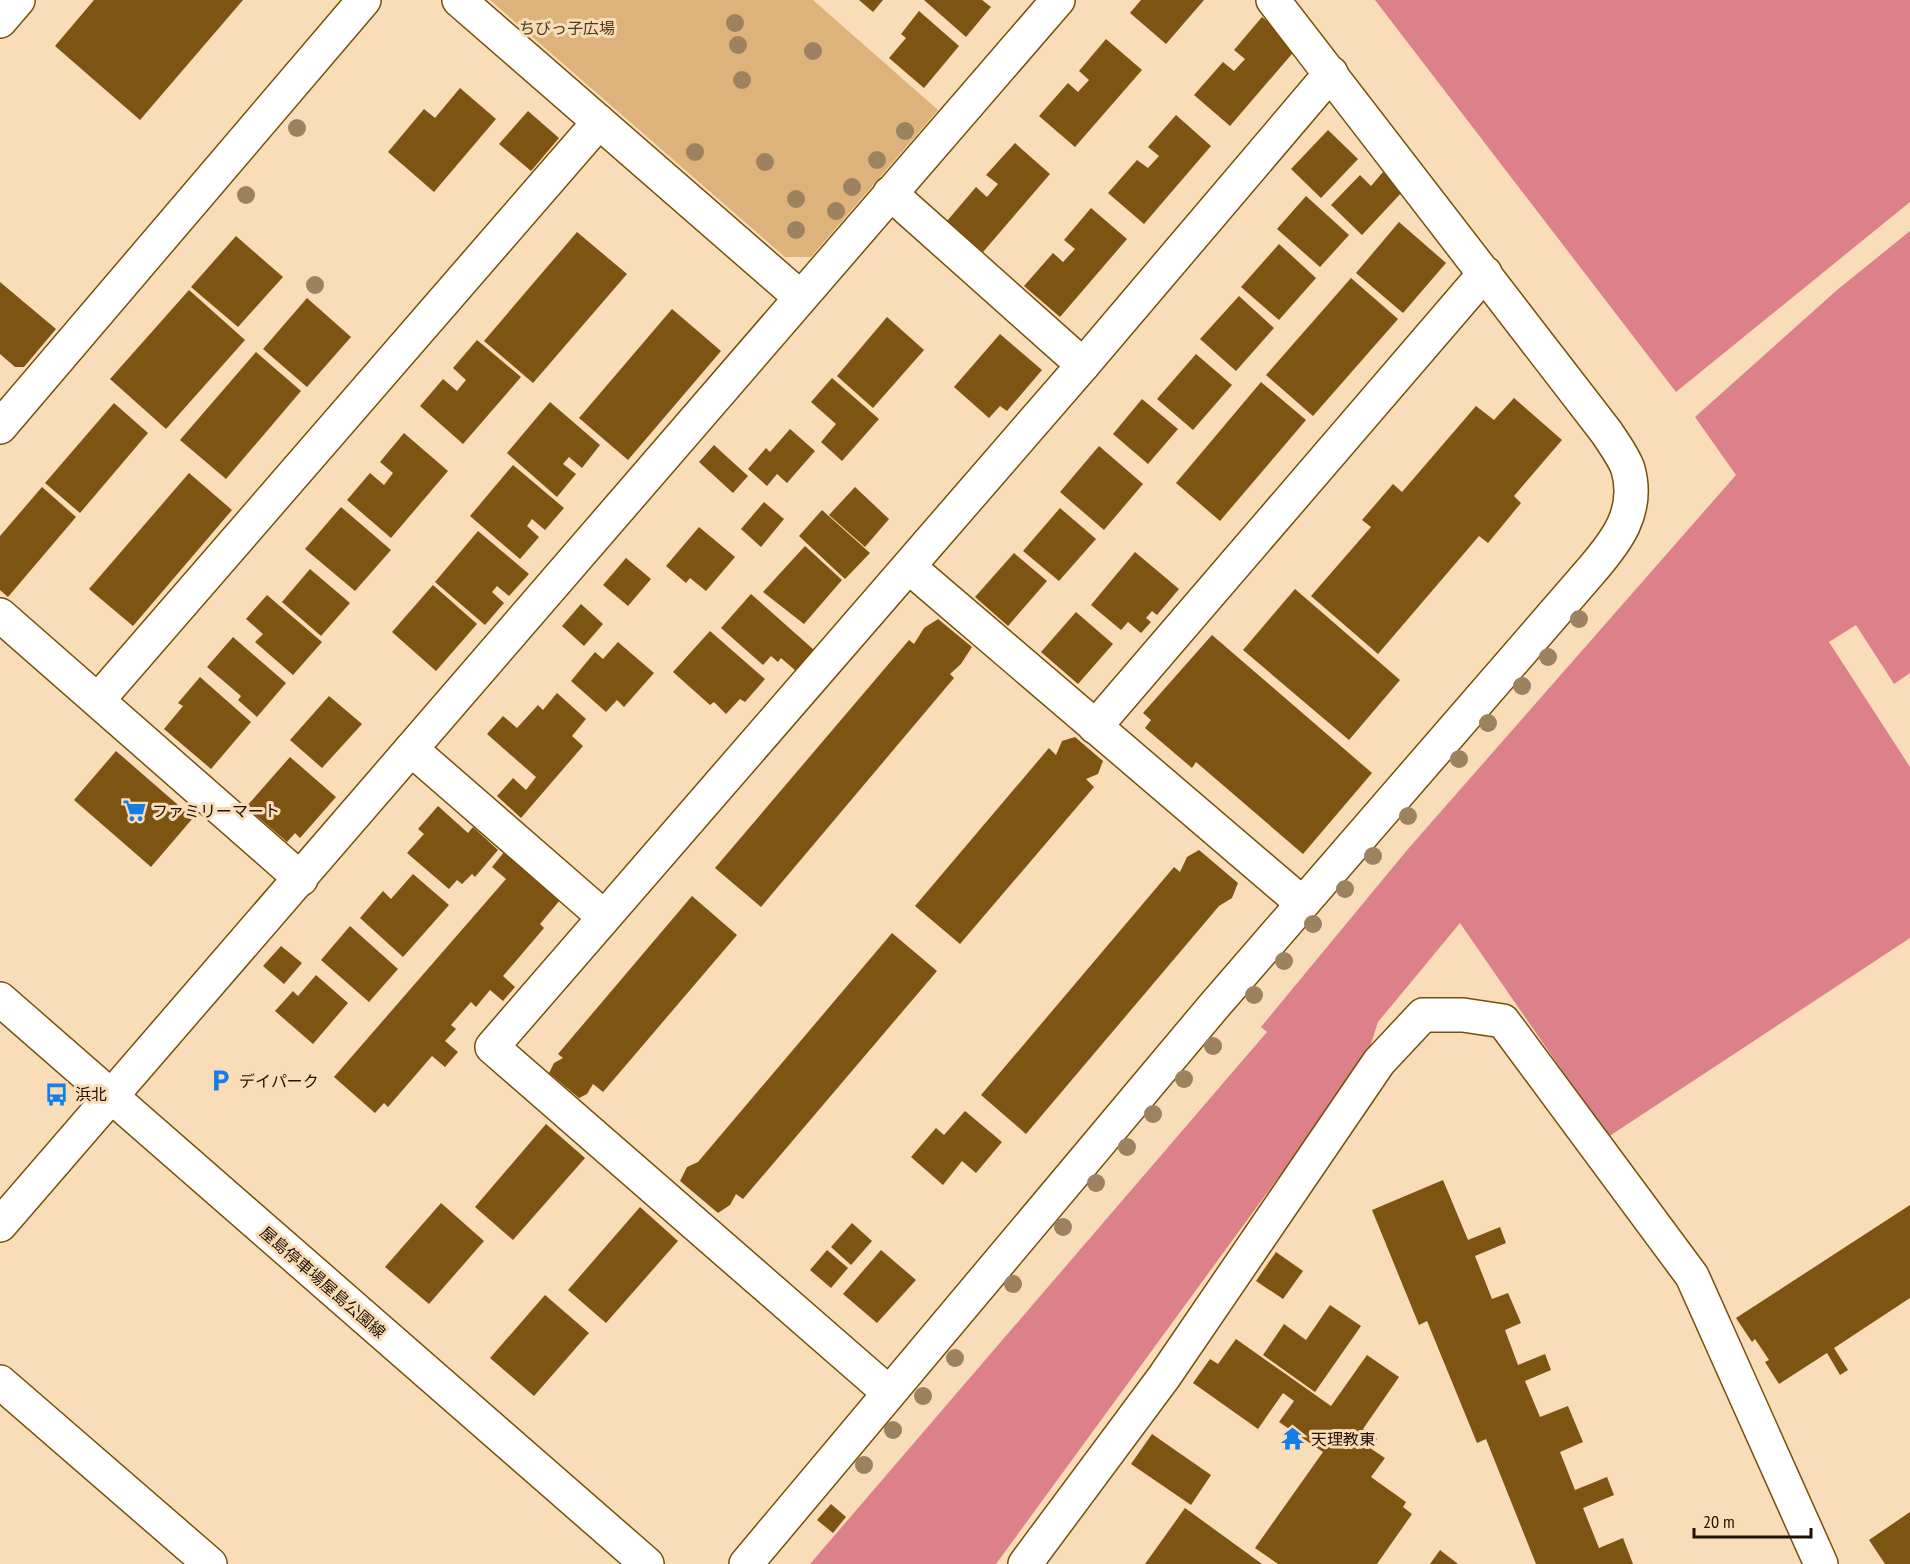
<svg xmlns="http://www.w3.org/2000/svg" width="1910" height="1564" viewBox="0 0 1910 1564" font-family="'PT Sans Narrow','Noto Sans JP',sans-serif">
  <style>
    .green { fill: #deb37b }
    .water { fill: #dc818a }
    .building { fill: #7d5411 }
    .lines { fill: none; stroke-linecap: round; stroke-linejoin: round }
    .street-casing { stroke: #784f08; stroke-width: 36 }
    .secondary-casing { stroke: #784f08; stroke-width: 36 }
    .street { stroke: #fff; stroke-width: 33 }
    .secondary { stroke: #fff; stroke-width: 33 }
    .tree { fill: #9c825f }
    .labels { text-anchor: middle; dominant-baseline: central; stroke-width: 6; stroke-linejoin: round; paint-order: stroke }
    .park-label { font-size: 16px; fill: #4f3817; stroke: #f9dcb8 }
    .poi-label { font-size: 16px; fill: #211100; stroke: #f9dcb8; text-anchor: start }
    .street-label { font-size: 16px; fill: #211100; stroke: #f9dcb8 }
  </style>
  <rect width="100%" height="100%" fill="#f9dcb8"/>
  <polygon class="green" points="490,0 813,0 938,110 811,257 785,257"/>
  <g class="water">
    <polygon points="1375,0 1910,0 1910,202 1676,392"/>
    <polygon points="1910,231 1910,673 1894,684 1856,625 1829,642 1910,767 1910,938 1608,1137 1460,923 1378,1022 1367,1056 996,1564 810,1564 1267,1032 1261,1027 1408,849 1736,475 1695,417 1837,290"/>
  </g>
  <g class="building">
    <polygon points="94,0 243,0 140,120 55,46"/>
    <polygon points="859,0 883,0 873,12"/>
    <polygon points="924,0 982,0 991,7 966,37"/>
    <polygon points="1141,0 1204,0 1166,44 1130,13"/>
    <polygon points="919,11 959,46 924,88 889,58 906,38 901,34"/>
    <polygon points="1262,17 1297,48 1230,126 1194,95 1223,62 1234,71 1245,59 1234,50"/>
    <polygon points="1106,39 1142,70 1075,147 1039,116 1068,83 1078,92 1089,80 1079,71"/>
    <polygon points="460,88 496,119 434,192 388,152 424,109 435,118"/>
    <polygon points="528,111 559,138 531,171 499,144"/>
    <polygon points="1176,115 1211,146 1144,224 1108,193 1137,160 1148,168 1159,156 1148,147"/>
    <polygon points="1328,130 1358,159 1321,198 1291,169"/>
    <polygon points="1015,143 1050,174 983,252 947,221 976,187 987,197 998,184 986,175"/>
    <polygon points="1383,172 1403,191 1362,235 1331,205 1360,175 1371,186"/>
    <polygon points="1306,196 1349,235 1320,267 1277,229"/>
    <polygon points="1091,208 1127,239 1060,317 1024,286 1053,253 1063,262 1075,249 1064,240"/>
    <polygon points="1399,222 1446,263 1403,313 1356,273"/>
    <polygon points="577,232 627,274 533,383 484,341"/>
    <polygon points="236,236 283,277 238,327 191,287"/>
    <polygon points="1279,244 1316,278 1279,320 1241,287"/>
    <polygon points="1351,278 1398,319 1313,416 1266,375"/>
    <polygon points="0,282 56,329 24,367 15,367 0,354"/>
    <polygon points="189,290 245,340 166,429 110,379"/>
    <polygon points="1239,296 1274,328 1236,371 1200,339"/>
    <polygon points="307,298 351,337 307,387 263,349"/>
    <polygon points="672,309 721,351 628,460 579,418"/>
    <polygon points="887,317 924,350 873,408 837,376"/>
    <polygon points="1000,334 1042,370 1007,411 1000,406 989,418 954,387"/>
    <polygon points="477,340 521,377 463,444 420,406 443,379 457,391 466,380 453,368"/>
    <polygon points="256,352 301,391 226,479 180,440"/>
    <polygon points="1196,354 1232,385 1193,430 1157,399"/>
    <polygon points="832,378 879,419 842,461 821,442 836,424 811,402"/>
    <polygon points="1261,382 1306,420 1220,521 1176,483"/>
    <polygon points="1514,398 1562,440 1514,496 1521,503 1488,543 1479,536 1378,654 1311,596 1371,527 1362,520 1393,484 1402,492 1476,406 1494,420"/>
    <polygon points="1142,399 1178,429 1148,464 1113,434"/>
    <polygon points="550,402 600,445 582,468 569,457 563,464 576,474 557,497 507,453"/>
    <polygon points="114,403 148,433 80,513 45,483"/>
    <polygon points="790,429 815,451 787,483 777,474 767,486 748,469 766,448 770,452"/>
    <polygon points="404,433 448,471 391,538 347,500 370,473 384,485 393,473 380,462"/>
    <polygon points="714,445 748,476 733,493 699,462"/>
    <polygon points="1099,446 1143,484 1104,530 1060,492"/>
    <polygon points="513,465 564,508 545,530 532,519 527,526 539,537 520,559 470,516"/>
    <polygon points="189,473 232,510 133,626 89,589"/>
    <polygon points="42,487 76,517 8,597 0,590 0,536"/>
    <polygon points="855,487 889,519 865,547 829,515"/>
    <polygon points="764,502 784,519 761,547 741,529"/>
    <polygon points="341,507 391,550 355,591 305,549"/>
    <polygon points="1060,508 1096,539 1059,581 1023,551"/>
    <polygon points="822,510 870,553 845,579 799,536"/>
    <polygon points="699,527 735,557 706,591 690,578 686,583 666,566"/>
    <polygon points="478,531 529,574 509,596 497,586 492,592 504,603 485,625 435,582"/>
    <polygon points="805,546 842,580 804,624 763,592"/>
    <polygon points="1135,552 1179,589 1157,615 1152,611 1146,618 1151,622 1141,633 1128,622 1121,630 1091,605"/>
    <polygon points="1014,553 1047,581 1008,626 975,597"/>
    <polygon points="626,558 651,579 628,606 603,585"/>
    <polygon points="310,569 350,603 321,636 282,602"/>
    <polygon points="433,585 477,624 436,671 392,632"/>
    <polygon points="1295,589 1400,680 1349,740 1243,650"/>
    <polygon points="751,594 814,650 796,671 781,658 778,662 771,656 763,665 721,628"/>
    <polygon points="267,595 322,642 293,675 255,642 263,634 246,619"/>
    <polygon points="581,604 603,624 584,646 562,626"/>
    <polygon points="1076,612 1113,644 1078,684 1041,652"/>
    <polygon points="938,619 972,647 961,664 950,674 954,678 761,907 715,868 909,640 914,644 924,628"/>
    <polygon points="710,631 765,679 745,702 740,699 726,714 714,702 710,705 673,672"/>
    <polygon points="1212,635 1372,773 1303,854 1196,762 1192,768 1145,728 1151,720 1143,713"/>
    <polygon points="233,637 286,683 257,717 238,700 241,696 207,667"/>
    <polygon points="618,642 654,673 624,707 617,700 606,712 571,681 595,652 603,659"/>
    <polygon points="200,677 251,722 211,769 164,729 183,706 178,703"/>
    <polygon points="557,693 586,719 572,736 583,746 521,818 497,796 513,778 526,790 536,777 487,734 503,716 517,728 538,705 543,710"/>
    <polygon points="329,696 362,724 322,768 290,740"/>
    <polygon points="1075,737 1103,761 1098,774 1086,779 1094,787 960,944 915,906 1049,748 1056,755 1062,741"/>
    <polygon points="116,751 193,818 151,867 74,800"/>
    <polygon points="290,757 336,797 300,838 295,833 287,842 246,807"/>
    <polygon points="438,806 468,833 473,827 498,850 475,877 472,874 462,884 457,880 449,889 407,853 424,834 418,829"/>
    <polygon points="1199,850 1238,883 1232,898 1219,906 1026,1134 981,1095 1174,867 1180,872 1187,857"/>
    <polygon points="505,851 560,900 540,924 544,928 503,976 515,987 503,1001 490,990 476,1007 471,1002 451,1025 456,1029 445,1041 458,1052 445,1067 432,1056 388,1107 384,1103 375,1113 334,1077 506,879 492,867"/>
    <polygon points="413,874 449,905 403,957 360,918 383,891 391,899"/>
    <polygon points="692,896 737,935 603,1092 593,1084 587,1094 579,1098 549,1073 554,1063 563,1058 558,1054"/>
    <polygon points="350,926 398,969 369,1002 321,960"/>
    <polygon points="892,933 937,971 743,1199 736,1194 730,1205 718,1213 680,1181 687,1167 698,1162"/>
    <polygon points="281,946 302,963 284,984 263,966"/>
    <polygon points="316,975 348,1003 313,1044 275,1011 293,991 298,996"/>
    <polygon points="965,1111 1002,1142 976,1173 962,1161 943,1185 911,1157 936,1128 944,1135"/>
    <polygon points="546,1124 585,1158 513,1240 475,1207"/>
    <polygon points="1443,1180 1468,1240 1500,1227 1506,1243 1475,1256 1492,1299 1508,1293 1521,1323 1505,1330 1518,1365 1545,1354 1551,1370 1525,1381 1540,1417 1568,1406 1583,1442 1560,1452 1575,1490 1607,1477 1614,1495 1583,1508 1599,1548 1623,1538 1633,1564 1536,1564 1486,1439 1477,1443 1427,1321 1419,1325 1372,1210"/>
    <polygon points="441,1203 484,1241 429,1304 385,1267"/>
    <polygon points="1910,1205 1910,1298 1834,1348 1848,1370 1840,1375 1827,1353 1779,1384 1765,1362 1769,1360 1755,1339 1752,1342 1736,1318"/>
    <polygon points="640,1207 678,1241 606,1323 568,1290"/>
    <polygon points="852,1223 872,1241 851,1265 831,1247"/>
    <polygon points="827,1250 848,1268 831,1288 810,1270"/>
    <polygon points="881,1250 916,1280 877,1323 843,1294"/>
    <polygon points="1276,1252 1303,1271 1283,1299 1256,1281"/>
    <polygon points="545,1295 589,1333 534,1396 490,1358"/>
    <polygon points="1330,1305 1361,1326 1315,1392 1263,1355 1284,1324 1306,1340"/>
    <polygon points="1236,1339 1331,1406 1367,1355 1399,1377 1363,1429 1377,1439 1370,1448 1385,1458 1371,1477 1406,1502 1403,1507 1412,1514 1377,1564 1278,1564 1255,1548 1323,1452 1279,1422 1294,1401 1283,1393 1258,1429 1193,1383 1210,1359 1218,1364"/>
    <polygon points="1152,1434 1211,1475 1191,1505 1131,1464"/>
    <polygon points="831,1504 846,1517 833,1533 817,1520"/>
    <polygon points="1185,1508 1262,1564 1145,1564"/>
    <polygon points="1910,1512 1910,1564 1885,1564 1869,1540"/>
    <polygon points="1440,1550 1458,1564 1430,1564"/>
  </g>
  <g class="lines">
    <defs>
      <g id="street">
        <polyline points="459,0 800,297"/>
        <polyline points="0,21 18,0"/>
        <polyline points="890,193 1083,365"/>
        <polyline points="0,427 364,0"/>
        <polyline points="909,567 1302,903"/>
        <polyline points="0,615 301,879"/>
        <polyline points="98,700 599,122"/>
        <polyline points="1095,727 1485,273"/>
        <polyline points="411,749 604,917"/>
        <polyline points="0,1225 1058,0"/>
        <polyline points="0,1382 210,1564"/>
        <polyline points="888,1392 492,1047 1083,365 1331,73"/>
        <path d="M746 1564 1214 1006 1590 572C1616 542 1640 512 1628 469 1624 457 1614 444 1607 433L1273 0"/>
        <polyline points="1025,1564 1164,1377 1379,1062 1423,1015 1463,1015 1503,1021 1692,1276 1821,1564"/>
      </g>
      <polyline id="secondary" points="0,999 647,1564"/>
    </defs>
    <use href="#street" class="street-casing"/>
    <use href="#secondary" class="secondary-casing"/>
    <use href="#street" class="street"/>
    <use href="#secondary" class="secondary"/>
  </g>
  <g class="tree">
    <circle cx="735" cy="23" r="9"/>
    <circle cx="738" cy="45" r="9"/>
    <circle cx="813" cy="51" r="9"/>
    <circle cx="742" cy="80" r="9"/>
    <circle cx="297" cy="128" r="9"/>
    <circle cx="905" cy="131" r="9"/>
    <circle cx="695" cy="152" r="9"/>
    <circle cx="877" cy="160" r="9"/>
    <circle cx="765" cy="162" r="9"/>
    <circle cx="852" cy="187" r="9"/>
    <circle cx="246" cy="195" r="9"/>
    <circle cx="796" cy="199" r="9"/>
    <circle cx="836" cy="211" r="9"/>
    <circle cx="796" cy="230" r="9"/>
    <circle cx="315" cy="285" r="9"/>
    <circle cx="1579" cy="619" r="9"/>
    <circle cx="1548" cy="657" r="9"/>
    <circle cx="1522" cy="686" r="9"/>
    <circle cx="1488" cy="723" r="9"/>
    <circle cx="1459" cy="759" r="9"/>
    <circle cx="1408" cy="816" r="9"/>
    <circle cx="1373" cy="856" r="9"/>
    <circle cx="1345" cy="889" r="9"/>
    <circle cx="1313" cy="924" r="9"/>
    <circle cx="1284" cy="961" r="9"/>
    <circle cx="1254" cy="995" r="9"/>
    <circle cx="1213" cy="1046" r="9"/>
    <circle cx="1184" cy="1079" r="9"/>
    <circle cx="1153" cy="1114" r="9"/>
    <circle cx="1127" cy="1147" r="9"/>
    <circle cx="1096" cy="1183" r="9"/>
    <circle cx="1063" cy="1227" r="9"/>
    <circle cx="1013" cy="1284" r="9"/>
    <circle cx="955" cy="1358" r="9"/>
    <circle cx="923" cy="1396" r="9"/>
    <circle cx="893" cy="1430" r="9"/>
    <circle cx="864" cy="1465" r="9"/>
  </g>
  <defs>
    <symbol id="supermarket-bare" viewBox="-9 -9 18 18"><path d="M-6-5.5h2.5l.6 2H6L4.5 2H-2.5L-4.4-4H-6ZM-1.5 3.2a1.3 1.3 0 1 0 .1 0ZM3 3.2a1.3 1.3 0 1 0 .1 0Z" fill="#137fe6" stroke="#f9dcb8" stroke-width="2.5" paint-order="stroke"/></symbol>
    <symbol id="parking-bare" viewBox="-9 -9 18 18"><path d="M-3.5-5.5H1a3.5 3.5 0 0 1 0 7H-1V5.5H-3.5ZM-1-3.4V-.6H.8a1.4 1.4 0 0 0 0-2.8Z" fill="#137fe6" stroke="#f9dcb8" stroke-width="2.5" paint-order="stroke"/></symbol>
    <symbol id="bus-bare" viewBox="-9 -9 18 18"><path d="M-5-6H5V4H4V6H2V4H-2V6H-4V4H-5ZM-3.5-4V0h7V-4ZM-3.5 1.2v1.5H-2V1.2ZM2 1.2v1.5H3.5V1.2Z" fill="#137fe6" stroke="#f9dcb8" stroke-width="2.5" paint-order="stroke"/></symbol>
    <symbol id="temple-bare" viewBox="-9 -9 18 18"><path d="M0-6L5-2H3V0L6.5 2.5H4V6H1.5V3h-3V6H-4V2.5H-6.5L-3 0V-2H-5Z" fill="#137fe6" stroke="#f9dcb8" stroke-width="2.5" paint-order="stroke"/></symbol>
  </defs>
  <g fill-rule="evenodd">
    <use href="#supermarket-bare" x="118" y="794" width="33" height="33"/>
    <use href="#parking-bare" x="204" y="1064" width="33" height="33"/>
    <use href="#bus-bare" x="40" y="1078" width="33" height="33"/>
    <use href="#temple-bare" x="1276" y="1422" width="33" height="33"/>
  </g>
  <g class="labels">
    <g class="park-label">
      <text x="567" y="28">ちびっ子広場</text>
    </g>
    <g class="poi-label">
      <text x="152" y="811">ファミリーマート</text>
      <text x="239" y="1081">デイパーク</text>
      <text x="75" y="1094">浜北</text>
      <text x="1311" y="1439">天理教東</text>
    </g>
    <g class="street-label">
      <text transform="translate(323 1282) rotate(41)">屋島停車場屋島公園線</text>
    </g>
  </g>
  <path d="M1694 1528v9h117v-9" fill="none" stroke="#211100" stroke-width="3"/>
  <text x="1703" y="1528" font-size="18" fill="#211100" stroke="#f9dcb8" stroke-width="4.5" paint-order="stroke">20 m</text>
</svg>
